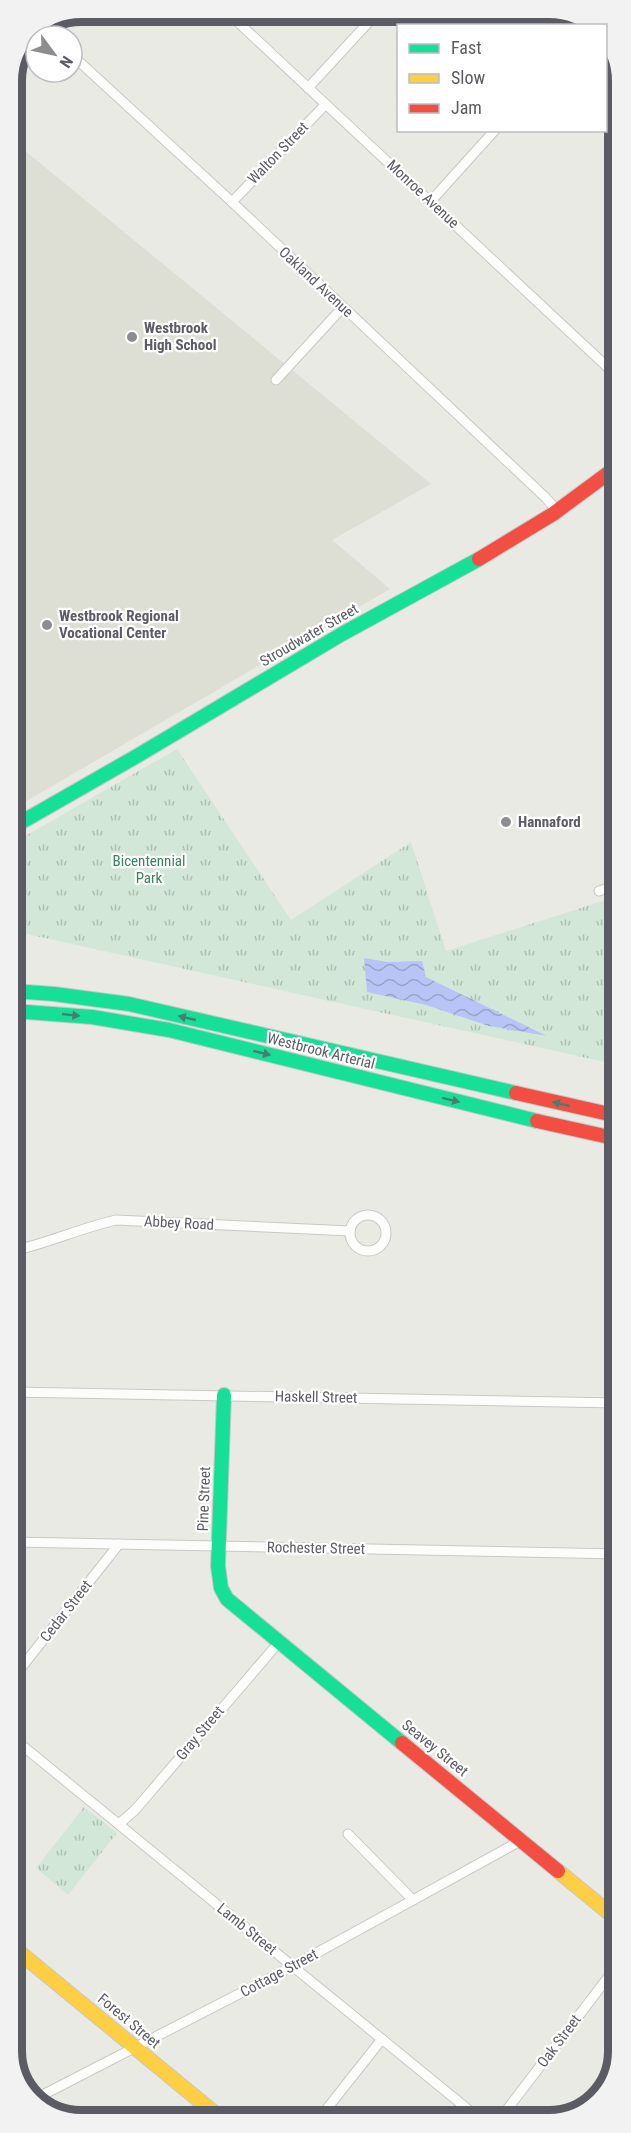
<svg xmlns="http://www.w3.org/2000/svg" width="631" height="2133" viewBox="0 0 631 2133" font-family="'Roboto Condensed',sans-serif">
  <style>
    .education { fill: #ddded4 }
    .park { fill: url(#park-tufts) }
    .water { fill: url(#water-waves) }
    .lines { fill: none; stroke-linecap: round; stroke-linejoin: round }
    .street-casing { stroke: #c8c8c7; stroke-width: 11 }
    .fast-casing { stroke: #c7c7c7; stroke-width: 16 }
    .slow-casing { stroke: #c7c7c7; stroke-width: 16 }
    .jam-casing { stroke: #c7c7c7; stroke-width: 16 }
    .street { stroke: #fcfcfb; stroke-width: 9 }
    .fast { stroke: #16e098; stroke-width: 14 }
    .slow { stroke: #ffcf43; stroke-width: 14 }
    .jam { stroke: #f24e42; stroke-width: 14 }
    .oneway { fill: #4a7c70 }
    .poi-dot { fill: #8d8d90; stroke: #fff; stroke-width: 2 }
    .labels { text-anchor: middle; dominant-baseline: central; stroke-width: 4.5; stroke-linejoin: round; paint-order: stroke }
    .street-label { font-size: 15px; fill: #5b5b63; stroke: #fff }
    .poi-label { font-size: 15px; font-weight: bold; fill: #5b5b63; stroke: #fff; text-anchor: start }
    .park-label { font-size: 15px; fill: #388459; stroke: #fff }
    .rim { fill: none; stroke: #5b5b63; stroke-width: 8 }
  </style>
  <defs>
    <pattern id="park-tufts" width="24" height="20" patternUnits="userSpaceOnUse" patternTransform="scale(1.5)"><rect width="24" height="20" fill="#d2e7d8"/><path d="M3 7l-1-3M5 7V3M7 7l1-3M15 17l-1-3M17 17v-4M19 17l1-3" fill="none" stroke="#adbeb3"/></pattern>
    <pattern id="water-waves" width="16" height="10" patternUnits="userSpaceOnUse" patternTransform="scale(1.5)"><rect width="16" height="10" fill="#b8c4f5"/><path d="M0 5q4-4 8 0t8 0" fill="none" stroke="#99a2ca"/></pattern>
  </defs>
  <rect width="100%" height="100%" fill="#eaeae5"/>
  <polygon class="education" points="12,140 431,484 332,540 390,589 13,809"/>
  <g class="park">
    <polygon points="177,749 291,920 411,842 446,951 618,896 618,1065 18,932 13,921 13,843"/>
    <polygon points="84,1807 117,1833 68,1895 36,1868"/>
  </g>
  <polygon class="water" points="364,958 388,962 422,961 426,977 547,1036 489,1026 426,1005 367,992"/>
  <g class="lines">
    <defs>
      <g id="street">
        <polyline points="227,12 618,377"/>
        <polyline points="42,28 51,36"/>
        <polyline points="72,55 232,202 546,498 558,512"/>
        <polyline points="308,88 378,12"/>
        <polyline points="431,201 495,130"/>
        <polyline points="232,202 325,105"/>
        <polyline points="276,380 343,307"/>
        <polyline points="599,891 618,885"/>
        <circle cx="368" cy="1233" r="18"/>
        <path d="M13 1251C48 1243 81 1228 116 1220L350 1231"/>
        <polyline points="13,1392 619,1403"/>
        <polyline points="13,1542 619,1554"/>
        <polyline points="13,1678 119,1544"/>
        <polyline points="13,1738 481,2120"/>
        <polyline points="119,1824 135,1810 280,1641"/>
        <polyline points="348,1834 413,1900"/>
        <polyline points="33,2100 293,1966 522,1840"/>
        <polyline points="318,2120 382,2039"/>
        <polyline points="499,2120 619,1963"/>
      </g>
      <g id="fast">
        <polyline points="13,827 137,756 342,634 479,559"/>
        <polyline points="13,991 54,994 129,1004 516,1093"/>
        <polyline points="13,1011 92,1017 169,1030 537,1121"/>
        <polyline points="224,1395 218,1566 221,1588 227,1599 402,1743"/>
      </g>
      <g id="slow">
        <polyline points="558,1871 619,1921"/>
        <polyline points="13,1947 223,2120"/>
      </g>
      <g id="jam">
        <polyline points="479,559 553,514 618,466"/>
        <polyline points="516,1093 618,1116"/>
        <polyline points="537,1121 618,1139"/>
        <polyline points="402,1743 558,1871"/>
      </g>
    </defs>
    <use href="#street" class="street-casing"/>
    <use href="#fast" class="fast-casing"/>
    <use href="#slow" class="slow-casing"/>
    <use href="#jam" class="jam-casing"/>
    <use href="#street" class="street"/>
    <use href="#fast" class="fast"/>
    <use href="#slow" class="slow"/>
    <use href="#jam" class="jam"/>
  </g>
  <defs><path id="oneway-solid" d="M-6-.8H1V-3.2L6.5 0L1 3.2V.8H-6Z" transform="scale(1.5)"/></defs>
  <g class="oneway">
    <use href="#oneway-solid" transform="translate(71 1015) rotate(6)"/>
    <use href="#oneway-solid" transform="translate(187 1018) rotate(-167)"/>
    <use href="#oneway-solid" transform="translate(262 1053) rotate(14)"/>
    <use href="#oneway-solid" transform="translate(451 1100) rotate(14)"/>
    <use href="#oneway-solid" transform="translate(561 1104) rotate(-167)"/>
  </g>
  <g class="poi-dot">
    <circle cx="132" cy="337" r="6"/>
    <circle cx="47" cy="625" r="6"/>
    <circle cx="506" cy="822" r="6"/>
  </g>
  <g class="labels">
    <g class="street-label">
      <text transform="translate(278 153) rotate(-46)">Walton Street</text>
      <text transform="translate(423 194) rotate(43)">Monroe Avenue</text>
      <text transform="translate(316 282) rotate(43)">Oakland Avenue</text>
      <text transform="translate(309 635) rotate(-30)">Stroudwater Street</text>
      <text transform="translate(321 1051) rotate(14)">Westbrook Arterial</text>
      <text transform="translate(179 1223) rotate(3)">Abbey Road</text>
      <text transform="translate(316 1397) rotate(1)">Haskell Street</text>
      <text transform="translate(204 1499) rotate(-88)">Pine Street</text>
      <text transform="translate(316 1548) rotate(1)">Rochester Street</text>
      <text transform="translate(66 1611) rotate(-52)">Cedar Street</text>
      <text transform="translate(200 1733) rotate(-50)">Gray Street</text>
      <text transform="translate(435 1748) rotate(39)">Seavey Street</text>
      <text transform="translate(247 1929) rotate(39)">Lamb Street</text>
      <text transform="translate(279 1973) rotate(-28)">Cottage Street</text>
      <text transform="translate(129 2021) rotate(40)">Forest Street</text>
      <text transform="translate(559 2041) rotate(-53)">Oak Street</text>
    </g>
    <g class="poi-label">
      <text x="144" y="328">Westbrook<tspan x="144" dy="17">High School</tspan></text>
      <text x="59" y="616">Westbrook Regional<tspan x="59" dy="17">Vocational Center</tspan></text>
      <text x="518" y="822">Hannaford</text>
    </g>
    <g class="park-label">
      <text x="149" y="861">Bicentennial<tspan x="149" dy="17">Park</tspan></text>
    </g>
  </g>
  <path d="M0 0H631V2133H0ZM81 22H549A59 59 0 0 1 608 81V2051A59 59 0 0 1 549 2110H81A59 59 0 0 1 22 2051V81A59 59 0 0 1 81 22Z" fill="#f2f2f3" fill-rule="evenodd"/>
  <path class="rim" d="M81 22H549A59 59 0 0 1 608 81V2051A59 59 0 0 1 549 2110H81A59 59 0 0 1 22 2051V81A59 59 0 0 1 81 22Z"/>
  <rect x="397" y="24" width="210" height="108" fill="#ffffff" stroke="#bdbdc1" stroke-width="1.5"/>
  <rect x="409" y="44" width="30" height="9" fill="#16e098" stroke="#bdbdc1" stroke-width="1.5"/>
  <text x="451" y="54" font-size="18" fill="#5b5b63">Fast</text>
  <rect x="409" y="74" width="30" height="9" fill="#ffcf43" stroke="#bdbdc1" stroke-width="1.5"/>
  <text x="451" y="84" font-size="18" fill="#5b5b63">Slow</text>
  <rect x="409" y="104" width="30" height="9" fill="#f24e42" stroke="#bdbdc1" stroke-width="1.5"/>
  <text x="451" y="114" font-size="18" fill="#5b5b63">Jam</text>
  <g transform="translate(54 54) rotate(123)"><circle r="28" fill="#ffffff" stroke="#bdbdc1" stroke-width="1.5"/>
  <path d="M0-4.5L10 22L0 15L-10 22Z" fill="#8d8d90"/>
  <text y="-9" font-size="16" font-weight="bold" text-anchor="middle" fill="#5b5b63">N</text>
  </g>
</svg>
